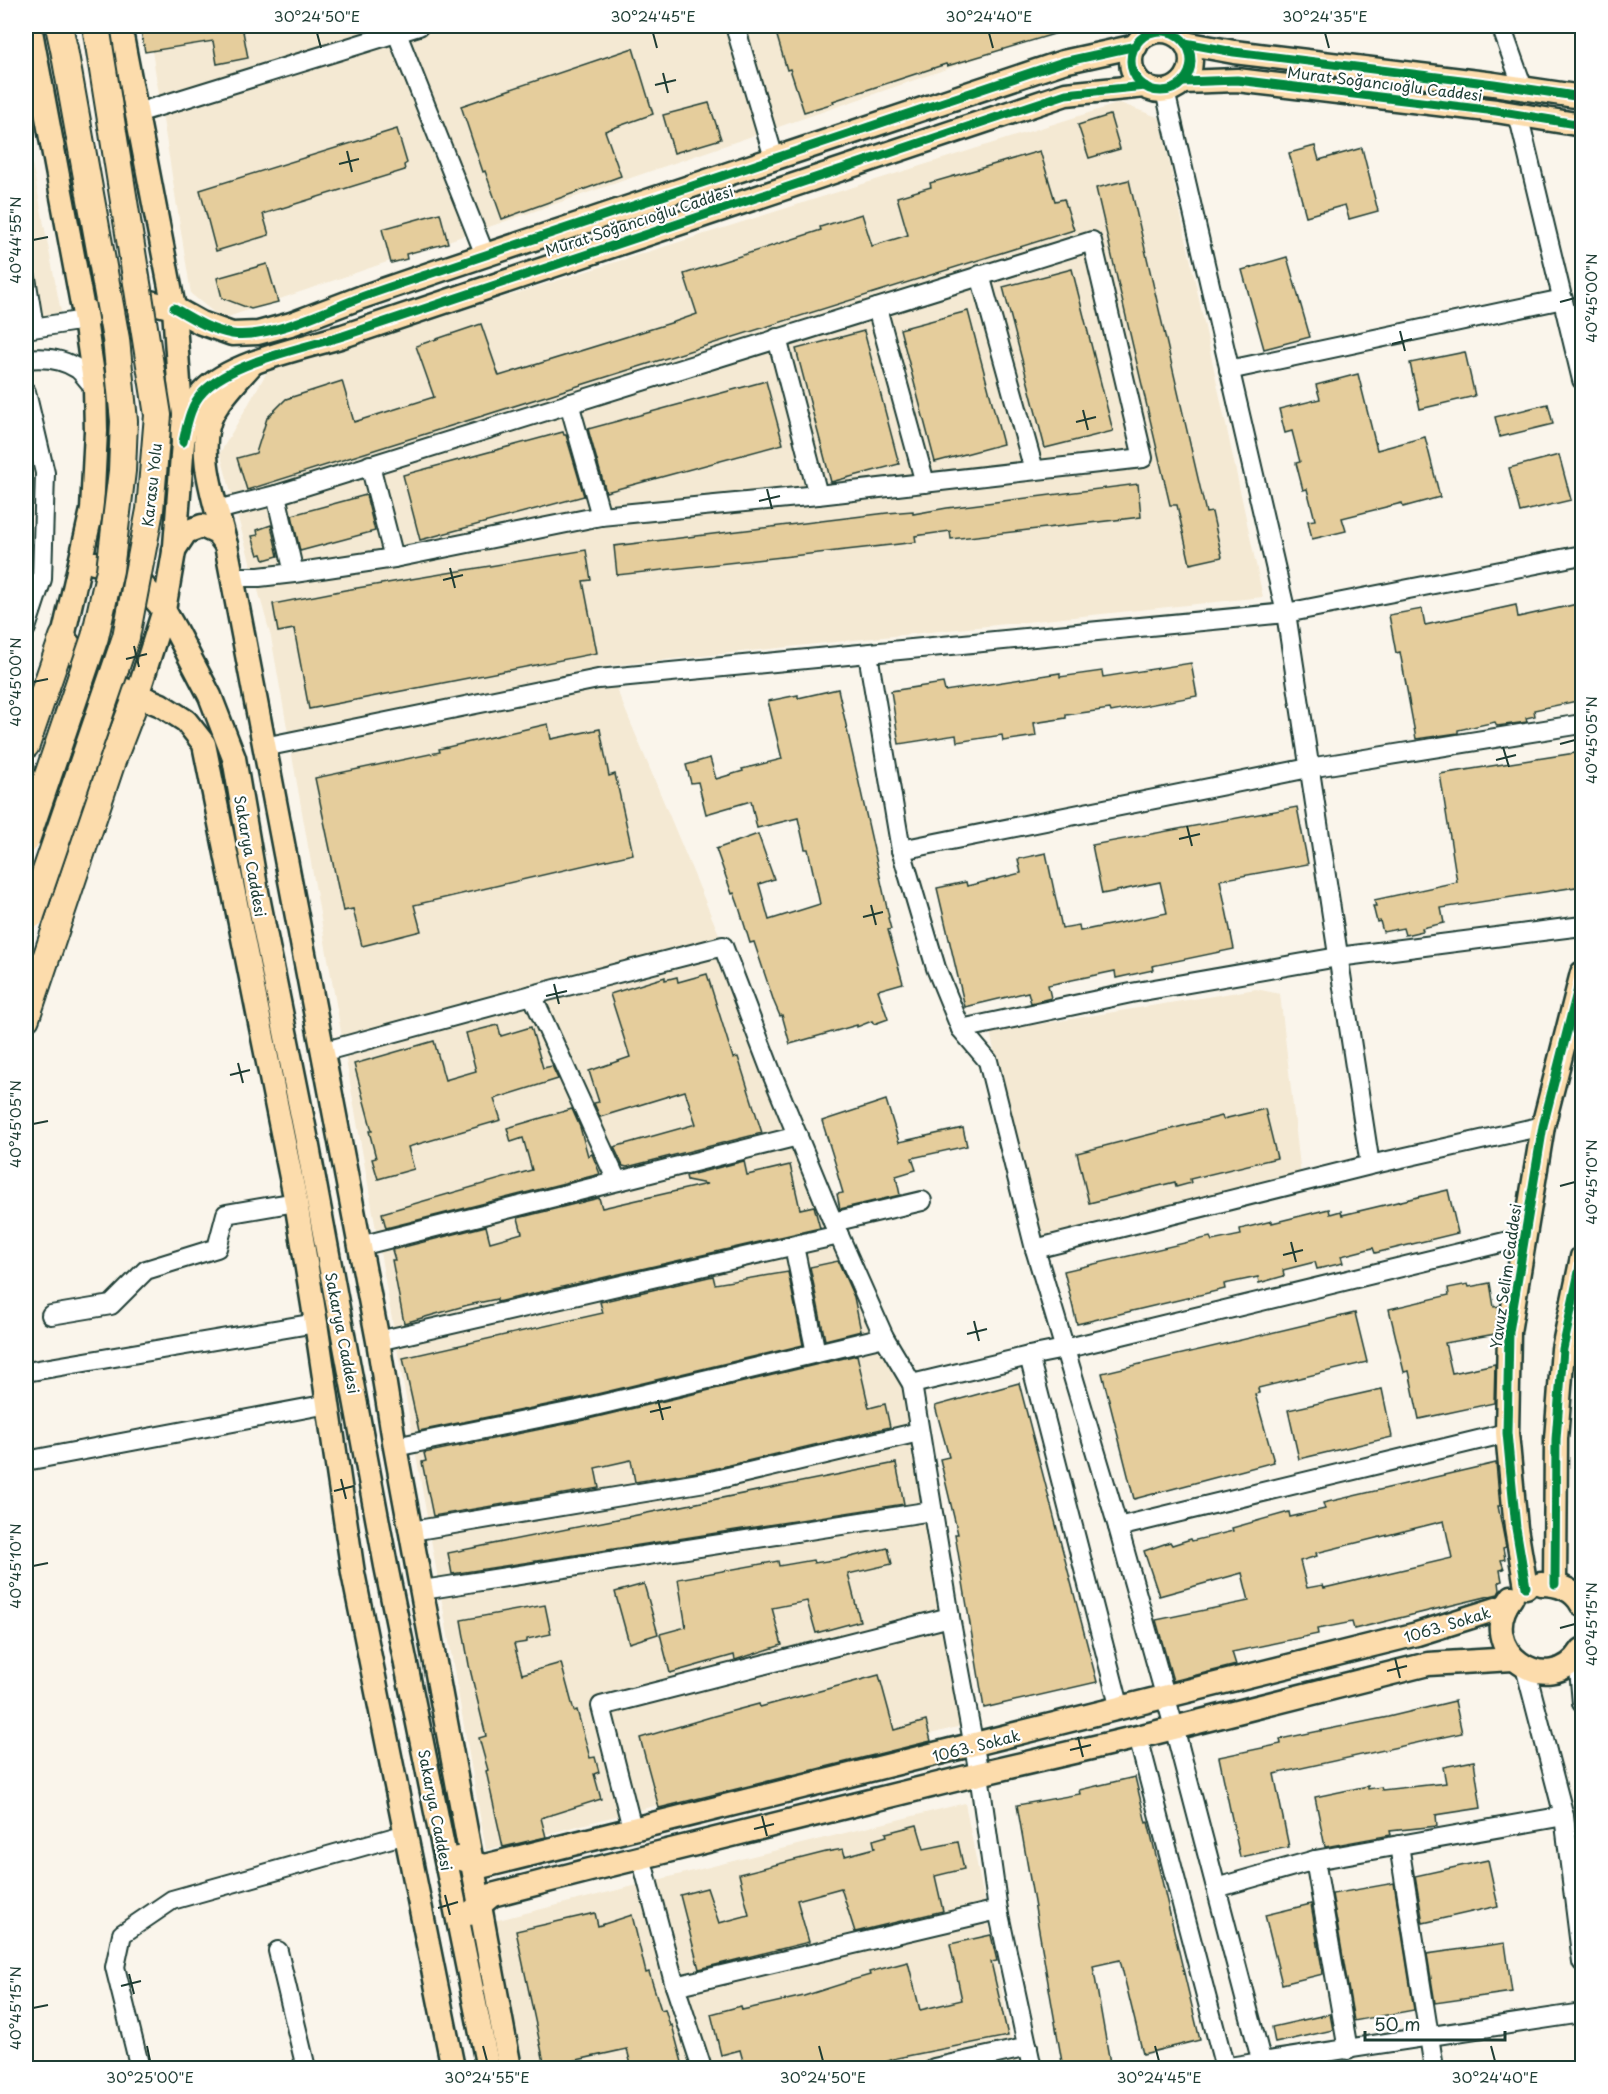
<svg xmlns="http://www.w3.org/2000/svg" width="1608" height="2094" viewBox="0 0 1608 2094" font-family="'Playpen Sans',sans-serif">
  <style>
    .built { fill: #f4e9d3 }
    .building { fill: #e5cd9c; stroke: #1f3d34; stroke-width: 1.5; fill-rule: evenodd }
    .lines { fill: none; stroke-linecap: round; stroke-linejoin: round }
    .minor-casing { stroke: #1f3d34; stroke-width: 22 }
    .major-casing { stroke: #1f3d34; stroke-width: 27 }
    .highway-casing { stroke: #1f3d34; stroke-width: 30 }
    .minor { stroke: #fff; stroke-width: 18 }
    .major { stroke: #fcdcac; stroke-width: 22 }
    .highway { stroke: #fcdcac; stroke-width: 26 }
    .highway-bridge-casing { stroke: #1f3d34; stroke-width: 30; stroke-linecap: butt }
    .highway-bridge { stroke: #fcdcac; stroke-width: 26 }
    .cycleway-casing { stroke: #fff; stroke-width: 13 }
    .cycleway { stroke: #00873e; stroke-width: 9 }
    .ticks { fill: none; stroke: #1f3d34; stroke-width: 2 }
    .labels { text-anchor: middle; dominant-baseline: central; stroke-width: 4.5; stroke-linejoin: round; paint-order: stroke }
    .street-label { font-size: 15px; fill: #1f3d34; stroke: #fff }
    .neatline { fill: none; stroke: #1f3d34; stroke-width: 2 }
    .ticks-label { font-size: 15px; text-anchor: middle; fill: #1f3d34 }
  </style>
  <rect width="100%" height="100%" fill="#faf5eb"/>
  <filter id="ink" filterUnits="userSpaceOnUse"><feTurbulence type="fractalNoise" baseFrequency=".0167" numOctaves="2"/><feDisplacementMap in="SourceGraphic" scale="12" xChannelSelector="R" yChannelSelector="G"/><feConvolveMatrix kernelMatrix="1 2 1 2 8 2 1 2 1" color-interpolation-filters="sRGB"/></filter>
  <g filter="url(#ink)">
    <g class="built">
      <polygon points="148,26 1071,26 222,319 191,294"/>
      <polygon points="1120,103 1160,118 1263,597 607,666 905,1380 961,1726 486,1850 271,637 220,453 267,372"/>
      <polygon points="26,132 61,312 26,320"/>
      <polygon points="1256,989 1280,994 1301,1175 1036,1239 990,1032"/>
      <polygon points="965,1803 1017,2068 500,2068 478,1925"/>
    </g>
    <g class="building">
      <polygon points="140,26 242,26 248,58 217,64 213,41 145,52"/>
      <polygon points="774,26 1071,26 1071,29 947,66 946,64 833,101 834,103 804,112 790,69 787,70"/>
      <polygon points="633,48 653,114 605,131 621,176 502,219 485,171 483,172 461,106"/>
      <polygon points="709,103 721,139 674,153 663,115"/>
      <polygon points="1110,115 1120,149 1089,158 1078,125"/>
      <polygon points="397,129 407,163 404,165 405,170 263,214 269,235 216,251 200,190"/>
      <polygon points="1315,146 1319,160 1362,148 1378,211 1349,219 1345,205 1306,216 1289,153"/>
      <polygon points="1040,151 1055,201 1064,199 1074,230 247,490 237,458 256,453 267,418 286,399 342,381 354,422 434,397 416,346 481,324 499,376 674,322 697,314 684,274 821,230 820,227 862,214 872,246 908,235 897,197 931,187 930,183"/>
      <polygon points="1129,180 1206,513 1212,512 1222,557 1190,564 1177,505 1170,505 1096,188"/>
      <polygon points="440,213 448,243 406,254 407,259 391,263 382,229"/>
      <polygon points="1287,257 1310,337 1264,349 1242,270"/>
      <polygon points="267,264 278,302 251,309 222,298 217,278"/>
      <polygon points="1072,269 1113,431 1045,448 1003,287"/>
      <polygon points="968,311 1003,444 935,462 900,329"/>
      <polygon points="864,331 899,464 831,482 796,349"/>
      <polygon points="1465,352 1475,396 1420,409 1410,363"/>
      <polygon points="1358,374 1377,450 1425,437 1440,497 1403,507 1402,503 1342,518 1346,531 1312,539 1308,521 1315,520 1307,489 1303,490 1296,463 1300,462 1292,431 1285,433 1279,409 1320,399 1316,385"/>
      <polygon points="766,381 783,444 606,492 588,429"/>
      <polygon points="1548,404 1553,424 1500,437 1495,417"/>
      <polygon points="563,432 564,435 566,435 584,496 420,540 403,475"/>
      <polygon points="1559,455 1571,500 1520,512 1509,468"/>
      <polygon points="1138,484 1141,517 951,539 950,531 915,536 916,542 891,545 617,575 614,546 887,513 913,511 913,514 947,508"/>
      <polygon points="366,495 375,531 300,551 292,515"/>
      <polygon points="271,525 278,556 264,560 262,554 258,555 252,536 258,535 257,530"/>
      <polygon points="586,550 591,580 583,581 597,653 309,709 294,629 278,632 273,604 345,590"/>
      <polygon points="1582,603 1582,700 1534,710 1535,716 1526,718 1527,722 1497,726 1495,722 1458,730 1458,733 1416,739 1400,652 1396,653 1389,615 1422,609 1425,625 1516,605 1518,617"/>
      <polygon points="1191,663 1197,696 1111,712 1110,709 1066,715 1066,718 1034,723 1036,736 1003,741 1002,735 957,742 956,735 899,744 891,691 943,683 945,691 1060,673 1060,677 1102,671 1103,677"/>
      <polygon points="838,689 889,917 888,918 891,929 888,930 903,983 878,990 888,1019 874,1024 872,1021 857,1027 857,1025 790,1044 782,1015 780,1016 774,1002 754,942 750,943 738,904 734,893 732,894 716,849 758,834 774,879 759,884 769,920 820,904 808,849 805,849 798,818 757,828 751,801 706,814 698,782 691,783 686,765 710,758 716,779 743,771 742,769 782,759 768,701 798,695 798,698"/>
      <polygon points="548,724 551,739 600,729 609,776 615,774 633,854 414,905 421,931 362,946 353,909 343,911 315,778 440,752 439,749"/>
      <polygon points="1582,752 1582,886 1441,908 1444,923 1422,928 1423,931 1405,935 1403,928 1383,932 1380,921 1377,922 1373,906 1376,906 1374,900 1457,882 1440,774"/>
      <polygon points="1297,807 1308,864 1220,880 1234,949 1152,966 1153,970 1116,978 1115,971 1048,985 1051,998 1031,1003 1028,992 965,1007 937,888 966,882 967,886 1021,873 1018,859 1046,853 1062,928 1079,925 1080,931 1167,913 1160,882 1102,894 1092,845"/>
      <polygon points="707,974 733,1058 738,1057 762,1133 627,1167 623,1166 614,1147 696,1124 685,1091 600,1117 594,1103 599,1102 589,1071 630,1057 610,994 665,977 665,980 677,977 678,982"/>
      <polygon points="498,1025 501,1036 531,1027 543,1068 552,1066 558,1079 494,1099 501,1120 408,1147 414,1169 378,1179 372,1159 376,1158 369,1131 372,1131 354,1064 434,1041 445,1080 476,1071 466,1033"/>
      <polygon points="886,1100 899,1142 963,1128 967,1146 912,1158 916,1170 896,1176 900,1195 840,1209 837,1194 843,1193 837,1173 838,1172 822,1121"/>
      <polygon points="572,1109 580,1127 588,1156 592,1154 600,1174 386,1228 382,1213 532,1170 523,1138 511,1142 507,1128"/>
      <polygon points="1265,1109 1277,1158 1190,1179 1191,1183 1176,1187 1175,1182 1089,1203 1077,1153 1222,1116 1223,1119"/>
      <polygon points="744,1161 747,1175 790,1165 800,1209 814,1206 820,1228 497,1302 497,1299 468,1305 404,1323 392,1260 395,1260 392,1250 486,1226 490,1242 522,1233 518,1218 599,1198 602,1208 707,1184 687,1180 686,1176"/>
      <polygon points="1448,1190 1458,1233 1375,1253 1373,1248 1341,1256 1343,1263 1317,1269 1315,1262 1283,1270 1284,1276 1259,1283 1258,1277 1224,1284 1225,1289 1077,1324 1064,1271 1210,1237 1212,1241 1241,1235 1240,1229 1272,1221 1272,1223 1329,1209 1330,1214 1341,1211 1342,1215"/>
      <polygon points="838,1261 854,1297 861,1331 825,1340 810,1267"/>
      <polygon points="788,1272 803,1345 576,1399 419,1431 403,1358 603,1313 600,1302 713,1276 715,1284"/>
      <polygon points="1490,1283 1494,1307 1500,1306 1495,1334 1445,1343 1452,1373 1495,1364 1494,1403 1419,1419 1409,1371 1404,1372 1389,1309 1449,1295 1448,1288 1468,1284 1469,1287"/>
      <polygon points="1355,1313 1367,1362 1258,1388 1259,1393 1255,1394 1274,1462 1134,1499 1102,1373"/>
      <polygon points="857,1355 869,1408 885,1404 890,1427 709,1470 635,1482 631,1460 595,1468 599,1488 433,1516 422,1462 426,1461 424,1453 580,1421"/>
      <polygon points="1019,1383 1097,1682 984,1708 955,1534 958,1534 940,1459 949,1457 935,1406"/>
      <polygon points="1382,1389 1392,1437 1299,1459 1288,1410"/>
      <polygon points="896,1463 904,1504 452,1574 448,1553"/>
      <path d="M1496 1463 1500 1506H1498L1506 1547 1503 1548 1505 1559 1501 1560 1504 1569 1500 1570 1502 1581 1499 1582 1500 1590 1498 1594 1354 1629 1352 1622 1317 1629 1318 1634 1232 1652 1236 1665 1173 1681 1156 1620 1249 1601 1242 1573 1159 1596 1144 1551 1170 1542 1172 1545 1191 1539 1192 1541 1233 1531 1232 1528 1289 1512 1290 1517 1325 1509 1323 1503ZM1444 1521 1452 1558 1324 1588 1323 1585 1307 1588 1300 1561 1317 1556 1316 1553Z"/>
      <polygon points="888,1548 892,1564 848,1574 860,1621 816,1633 807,1601 772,1608 782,1645 735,1660 734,1655 670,1673 660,1634 686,1627 678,1579 778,1561 779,1566 813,1560 814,1563 846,1558"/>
      <polygon points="644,1584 658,1634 629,1643 615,1592"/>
      <polygon points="545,1605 551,1634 527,1639 527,1642 514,1644 522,1674 561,1663 574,1711 577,1710 590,1758 595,1757 599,1772 594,1774 601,1799 541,1818 546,1837 503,1847 486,1771 488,1770 479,1738 486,1736 469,1665 461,1620"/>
      <polygon points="879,1675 894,1730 926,1721 931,1741 659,1808 640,1738 714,1716 759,1704 760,1707"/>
      <polygon points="1455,1701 1462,1733 1274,1774 1289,1847 1240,1857 1219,1757 1281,1744 1280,1739 1388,1717"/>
      <polygon points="1474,1761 1481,1808 1436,1815 1437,1826 1390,1831 1391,1835 1325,1847 1315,1797 1368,1786 1368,1789 1381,1787 1382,1790 1446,1783 1443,1767"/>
      <polygon points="1135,1777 1146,1823 1148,1822 1200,2040 1143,2054 1120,1960 1093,1966 1110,2063 1080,2068 1063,2068 1017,1805 1080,1794 1079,1790"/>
      <polygon points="917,1825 924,1849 958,1842 964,1869 935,1876 943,1911 855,1932 841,1888 797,1900 809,1942 699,1969 680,1895 707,1888 719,1923 749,1915 739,1874 826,1852 843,1849 845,1856 875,1848 873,1840 887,1836 886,1833"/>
      <polygon points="1488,1860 1498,1906 1423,1923 1415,1876"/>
      <polygon points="1394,1883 1414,2010 1354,2021 1332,1894"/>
      <polygon points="1311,1904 1323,1974 1282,1984 1265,1915"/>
      <polygon points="595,1913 598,1926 632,1915 646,1973 649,1972 661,2010 665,2009 670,2026 672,2025 683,2066 674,2068 635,2068 634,2064 631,2065 627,2049 545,2067 516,1931"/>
      <polygon points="991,1935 997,1961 991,1962 1008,2036 897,2058 867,2068 745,2068 740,2050 721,2055 711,2014 741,2006 742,2010 804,1996 845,1983 845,1982 870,1975 869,1972 908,1962 920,2010 962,2000 950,1944"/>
      <polygon points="1505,1943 1512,1992 1435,2003 1427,1954"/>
      <polygon points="1330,2014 1333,2030 1275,2043 1272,2027"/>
    </g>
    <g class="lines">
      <defs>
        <g id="minor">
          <polyline points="394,26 485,255"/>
          <polyline points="735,26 774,158"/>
          <polyline points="1142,26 1144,37"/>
          <polyline points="1501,26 1523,88"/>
          <polyline points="1165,91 1286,613 1370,1165"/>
          <polyline points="137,113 419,26"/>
          <polyline points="1518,114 1582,380"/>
          <polyline points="980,275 1034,470"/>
          <polyline points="26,278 34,327"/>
          <polyline points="877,308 925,483"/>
          <polyline points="26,329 85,320"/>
          <polyline points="777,338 818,495"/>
          <path d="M26 359C43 357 63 359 78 369 84 374 89 382 95 388"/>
          <polyline points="1229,370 1563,299"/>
          <polyline points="26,392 45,473 42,579 26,628"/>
          <polyline points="569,403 601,516"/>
          <polyline points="370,465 394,558"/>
          <polyline points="276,495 294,573"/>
          <polyline points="217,510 276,495 1092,241 1143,458 818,495 601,516 394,558 294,573 259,577 231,577"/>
          <polyline points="868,654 901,850 936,968 961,1029 988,1061 1035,1249"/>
          <polyline points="264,747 598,679 1286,613 1582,555"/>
          <polyline points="901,850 1309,768 1582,724"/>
          <polyline points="532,995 617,1181"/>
          <polyline points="961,1029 1131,993 1338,957 1582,926"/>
          <polyline points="322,1052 532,995 723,946 772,1074 833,1222 884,1337 912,1384 950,1617 979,1774 998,1910 1032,2068"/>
          <polyline points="833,1222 922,1201"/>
          <polyline points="360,1246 798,1136"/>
          <polyline points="794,1246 816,1353"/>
          <polyline points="51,1315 111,1305 146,1270 217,1248 226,1214 296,1202"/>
          <polyline points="378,1341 839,1235"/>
          <polyline points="1029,1356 1120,1709"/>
          <polyline points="26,1372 316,1323"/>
          <polyline points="912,1384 1029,1356 1064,1349 1525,1237"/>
          <polyline points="395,1447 578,1410 884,1337"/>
          <polyline points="26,1461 328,1404"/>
          <polyline points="1118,1527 1507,1433"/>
          <polyline points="412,1531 711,1481 919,1432"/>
          <polyline points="423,1590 932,1511"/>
          <polyline points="1578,1657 1582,1703"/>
          <polyline points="1525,1667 1564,1816 1582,1962"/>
          <polyline points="1138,1737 1225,2068"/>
          <polyline points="632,1828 601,1706 950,1617"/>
          <polyline points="1399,1845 1434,2068"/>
          <polyline points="641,1857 675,1986 702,2068"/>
          <polyline points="1315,1860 1348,2050"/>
          <polyline points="1216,1888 1315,1860 1564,1816"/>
          <polyline points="278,1951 306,2068"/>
          <polyline points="675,1986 998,1910"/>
          <polyline points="1262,2063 1174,1727 1118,1527 1035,1249 1370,1165 1543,1126"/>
          <polyline points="140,2068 115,1967 122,1934 172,1900 406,1834"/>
          <polyline points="934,2068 1028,2047"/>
          <polyline points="1222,2068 1582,2013"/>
        </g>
        <g id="major">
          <polyline points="30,26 85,320"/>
          <polyline points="120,26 174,308 183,442 175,546 164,610 137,696"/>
          <circle cx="1161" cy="61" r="30"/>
          <polyline points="1185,43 1234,52 1494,84 1582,97"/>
          <polyline points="1183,82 1237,80 1496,111 1582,125"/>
          <path d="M252 364C239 379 224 394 214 411 193 447 217 508 226 545L378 1341 395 1447 510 2068"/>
          <path d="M183 442C187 425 190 405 203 392 231 362 304 348 343 336L1066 94 1145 86"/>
          <polyline points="174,550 186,532 202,526 217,533 226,545"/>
          <polyline points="94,563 127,567 164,610 176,631 210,696 234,758 257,892 306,1136 386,1566 488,2068"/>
          <path d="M1541 1584C1558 1584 1574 1589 1582 1605"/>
          <polyline points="1555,1584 1556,1439 1563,1349 1582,1257"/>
          <polyline points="1526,1587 1516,1528 1507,1433 1509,1332 1543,1126 1582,973"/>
          <path d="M1512 1597C1472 1649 1549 1703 1582 1650"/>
          <polyline points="458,1858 484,1866 1417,1634 1506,1606"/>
          <polyline points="469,1914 492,1895 586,1871 979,1774 1138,1737 1428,1664 1513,1659"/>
          <polyline points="453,2068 353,1573 316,1323 296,1202 204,744 186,721 161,705 96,678 63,637 92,510 96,431 95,388 85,320 126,296 174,308 201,323 232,334 258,333 291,324 362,297 441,270 1063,62 1136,46"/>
        </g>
        <g id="highway">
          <polyline points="59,26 64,49"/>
          <polyline points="26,745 63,637"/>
          <polyline points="26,1018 112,761 137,696"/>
        </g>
      </defs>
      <use href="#minor" class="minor-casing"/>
      <use href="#major" class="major-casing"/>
      <use href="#highway" class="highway-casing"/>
      <use href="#minor" class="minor"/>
      <use href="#major" class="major"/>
      <use href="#highway" class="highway"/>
      <defs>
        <g id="highway-bridge">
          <polyline points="26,840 95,637 110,570 122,471 124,421 116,339 64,49"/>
          <polyline points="31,915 126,637 150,510 158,415 96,26"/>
        </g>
      </defs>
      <use href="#highway-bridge" class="highway-bridge-casing"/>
      <use href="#highway-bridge" class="highway-bridge"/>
      <defs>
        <g id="cycleway">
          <circle cx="1161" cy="61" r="30"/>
          <polyline points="1185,43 1234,52 1494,84 1582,97"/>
          <polyline points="1183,82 1237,80 1496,111 1582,125"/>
          <path d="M174 308C191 318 212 331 232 334 269 339 325 311 359 298 386 288 414 279 441 270L1063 62 1136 46"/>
          <path d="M183 442C187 425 190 405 203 392 231 362 304 348 343 336L1066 94 1145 86"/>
          <polyline points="1555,1584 1556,1439 1563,1349 1582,1257"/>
          <polyline points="1526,1587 1516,1528 1507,1433 1509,1332 1543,1126 1582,973"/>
        </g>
      </defs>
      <use href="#cycleway" class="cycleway-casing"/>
      <use href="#cycleway" class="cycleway"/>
    </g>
  </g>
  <path class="ticks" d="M317 33 321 48M653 33 657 48M989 33 993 48M1325 33 1329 48M663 73 668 93M655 85 676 80M347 151 352 172M339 164 359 159M33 240 48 237M1560 302 1575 298M1400 331 1405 351M1392 344 1412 339M1083 410 1088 430M1076 422 1096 417M767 489 772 509M759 501 780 496M450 568 455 588M443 580 463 575M134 646 139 667M126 659 147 654M33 682 48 679M1560 744 1575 740M1503 747 1509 767M1496 760 1516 755M1187 826 1192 846M1179 839 1200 834M871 905 876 925M863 917 883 912M554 984 559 1004M546 996 567 991M238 1063 243 1083M230 1075 250 1070M33 1124 48 1121M1560 1186 1575 1182M1291 1242 1296 1262M1283 1255 1303 1250M974 1321 979 1341M967 1334 987 1329M658 1400 663 1420M650 1412 671 1407M341 1479 346 1499M334 1491 354 1486M33 1566 48 1563M1560 1628 1575 1624M1395 1658 1400 1678M1387 1671 1407 1666M1078 1737 1083 1757M1070 1750 1091 1745M762 1816 767 1836M754 1829 774 1824M445 1895 450 1915M438 1908 458 1902M129 1974 134 1994M121 1986 141 1981M33 2008 48 2005M147 2046 150 2061M483 2046 487 2061M819 2046 823 2061M1155 2046 1159 2061M1491 2046 1495 2061"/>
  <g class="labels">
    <g class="street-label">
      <text transform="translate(1385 83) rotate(7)">Murat Soğancıoğlu Caddesi</text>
      <text transform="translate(639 220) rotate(-18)">Murat Soğancıoğlu Caddesi</text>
      <text transform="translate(151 485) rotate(-84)">Karasu Yolu</text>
      <text transform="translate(251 856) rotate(80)">Sakarya Caddesi</text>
      <text transform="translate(1505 1276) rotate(-82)">Yavuz Selim Caddesi</text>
      <text transform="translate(343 1333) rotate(79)">Sakarya Caddesi</text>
      <text transform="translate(1447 1624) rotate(-17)">1063. Sokak</text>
      <text transform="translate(976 1745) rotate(-14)">1063. Sokak</text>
      <text transform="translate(436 1810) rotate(79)">Sakarya Caddesi</text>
    </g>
  </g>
  <rect width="1608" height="2094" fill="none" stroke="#fff" stroke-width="66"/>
  <path d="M1365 2031v9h140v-9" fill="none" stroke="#1f3d34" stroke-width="3"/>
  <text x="1374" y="2031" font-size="18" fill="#1f3d34" stroke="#ffffff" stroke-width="4.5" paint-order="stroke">50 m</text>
  <rect x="33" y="33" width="1542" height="2028" class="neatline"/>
  <g class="ticks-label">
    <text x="317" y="22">30°24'50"E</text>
    <text x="653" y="22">30°24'45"E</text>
    <text x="989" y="22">30°24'40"E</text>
    <text x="1325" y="22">30°24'35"E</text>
    <text transform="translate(16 240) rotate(-90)" y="5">40°44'55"N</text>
    <text transform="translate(1592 298) rotate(-90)" y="5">40°45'00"N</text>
    <text transform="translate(16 682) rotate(-90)" y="5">40°45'00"N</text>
    <text transform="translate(1592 740) rotate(-90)" y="5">40°45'05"N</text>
    <text transform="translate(16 1124) rotate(-90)" y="5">40°45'05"N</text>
    <text transform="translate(1592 1182) rotate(-90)" y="5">40°45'10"N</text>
    <text transform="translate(16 1566) rotate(-90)" y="5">40°45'10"N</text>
    <text transform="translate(1592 1624) rotate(-90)" y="5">40°45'15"N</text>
    <text transform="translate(16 2008) rotate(-90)" y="5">40°45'15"N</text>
    <text x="150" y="2083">30°25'00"E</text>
    <text x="487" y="2083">30°24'55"E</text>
    <text x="823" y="2083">30°24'50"E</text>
    <text x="1159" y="2083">30°24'45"E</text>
    <text x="1495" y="2083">30°24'40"E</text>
  </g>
</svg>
